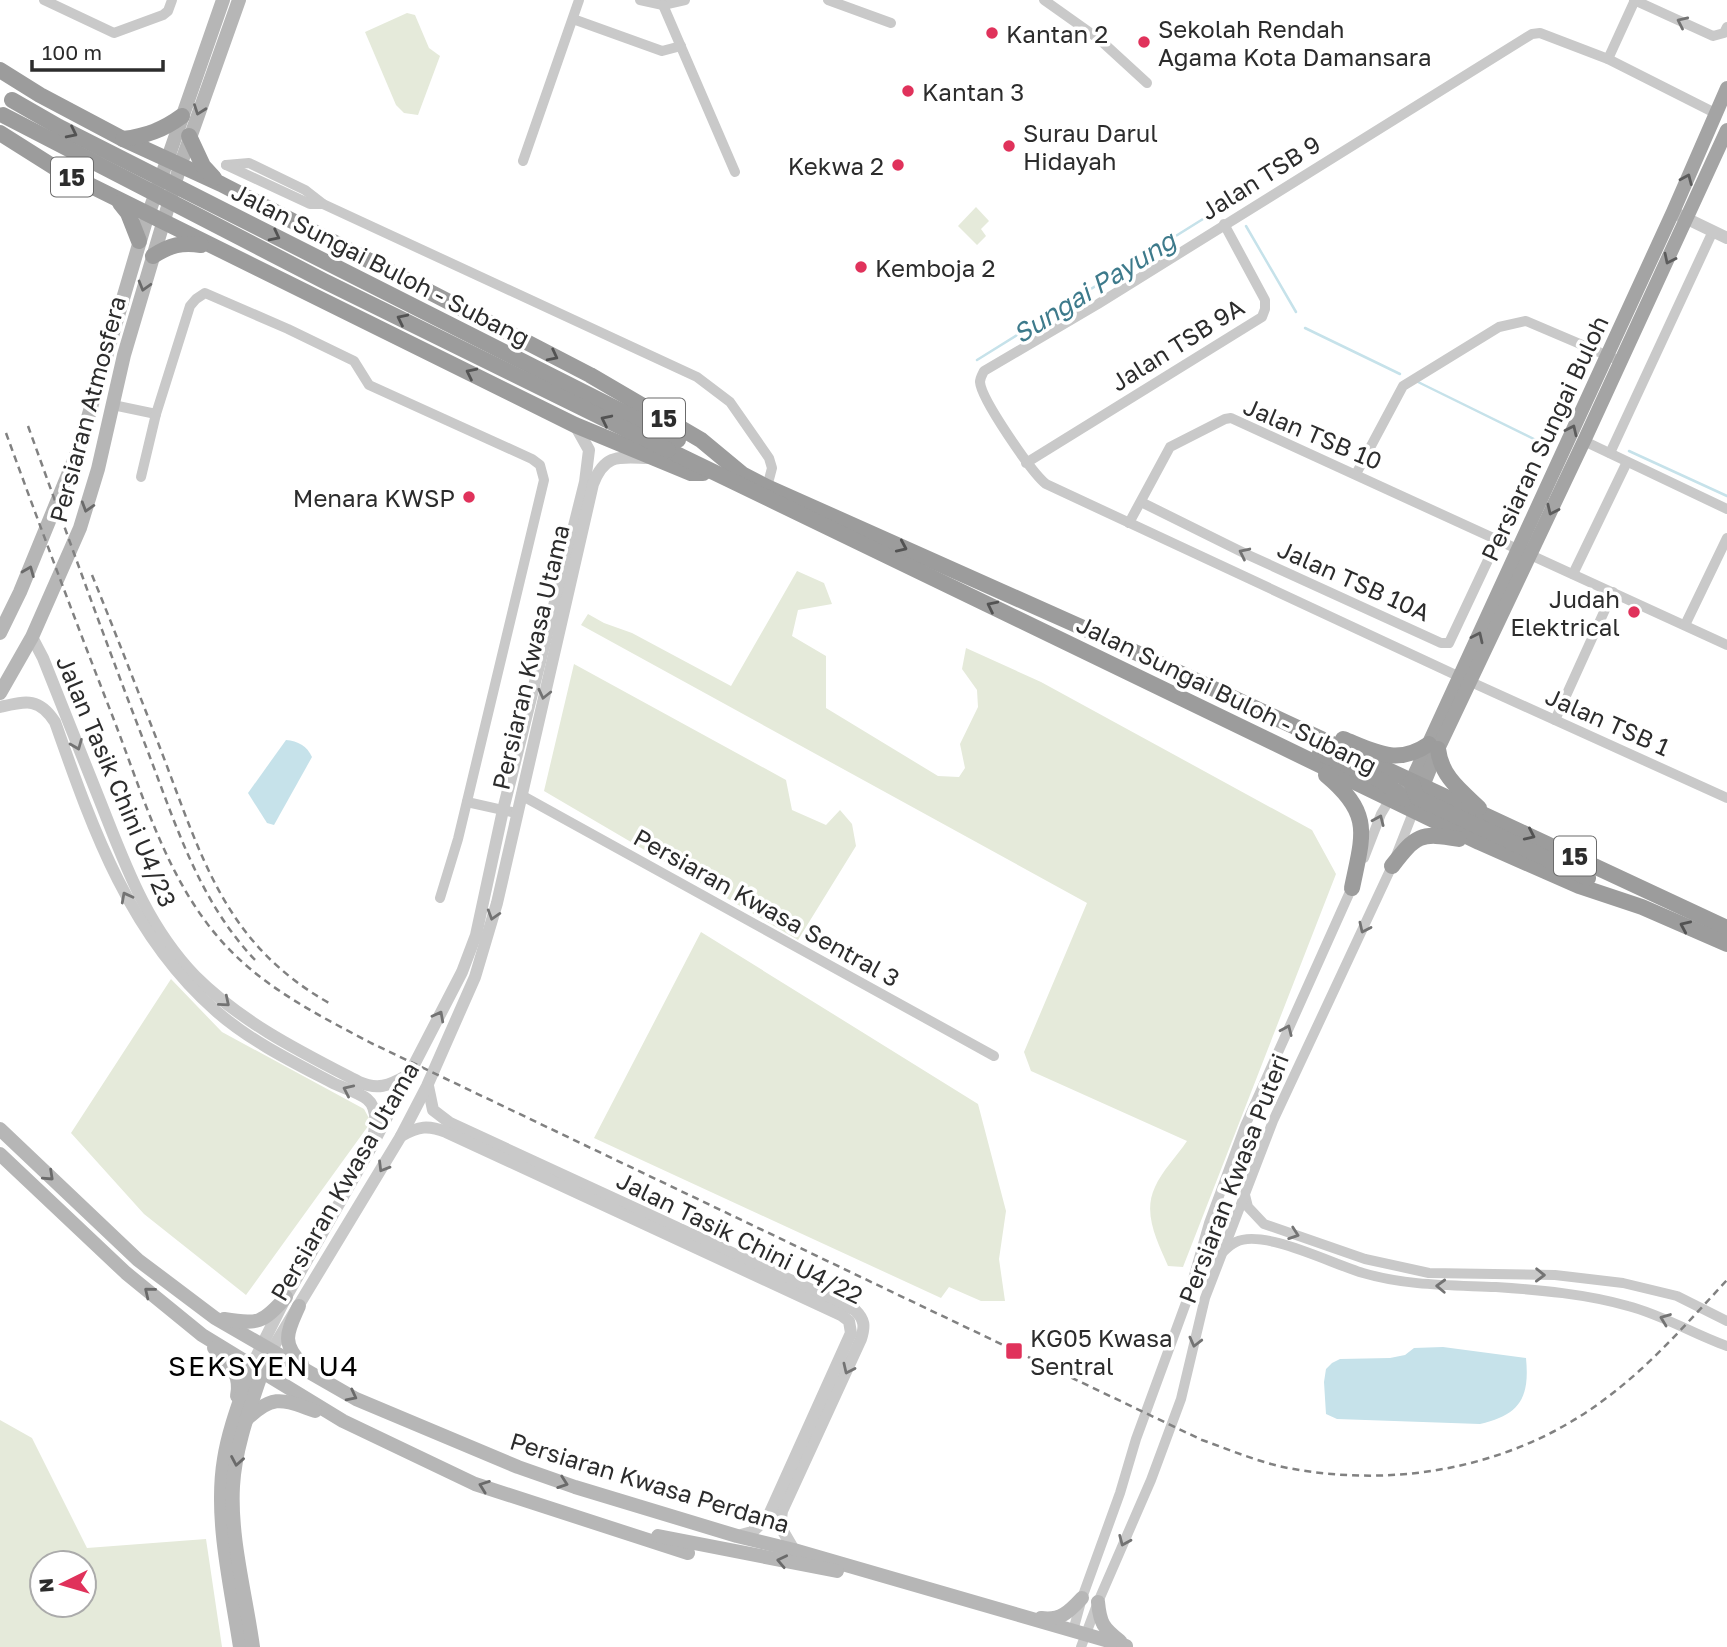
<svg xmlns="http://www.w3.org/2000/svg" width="1727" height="1647" viewBox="0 0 1727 1647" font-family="'Golos Text',sans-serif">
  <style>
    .green { fill: #e5eada; fill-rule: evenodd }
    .water { fill: #c6e2ea }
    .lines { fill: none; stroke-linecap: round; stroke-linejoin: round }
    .stream { stroke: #c6e2ea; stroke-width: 2.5 }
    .minor { stroke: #c9c9c9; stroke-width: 10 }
    .tertiary { stroke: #c9c9c9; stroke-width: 12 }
    .secondary { stroke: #b6b6b6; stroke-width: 14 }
    .primary { stroke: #a4a4a4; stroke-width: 14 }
    .trunk { stroke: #9c9c9c; stroke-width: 16 }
    .rail { stroke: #818181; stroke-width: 2.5; stroke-dasharray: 7 5; stroke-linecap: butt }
    .trunk-bridge { stroke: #9c9c9c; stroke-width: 16 }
    .oneway { stroke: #737373 }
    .oneway2 { stroke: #6a6a6a }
    .oneway3 { stroke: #535353 }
    .oneway4 { stroke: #5c5c5c }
    .poi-dot { fill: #e0325b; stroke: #fff; stroke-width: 2.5 }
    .labels { text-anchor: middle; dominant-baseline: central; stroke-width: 7; stroke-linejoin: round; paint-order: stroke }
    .shield { fill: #fff; stroke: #6b6b6b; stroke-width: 2 }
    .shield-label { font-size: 23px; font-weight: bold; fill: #2c2c2c }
    .poi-label { font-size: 24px; fill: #2c2c2c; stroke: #fff; text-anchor: start }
    .street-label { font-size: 24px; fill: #2c2c2c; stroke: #fff }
    .water-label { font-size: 26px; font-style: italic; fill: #3d7a8b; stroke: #fff }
    .quarter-label { font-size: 28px; letter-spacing: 2px; fill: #000; stroke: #fff }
  </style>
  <rect width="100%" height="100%" fill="#fff"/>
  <g class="green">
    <polygon points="407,13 415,15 429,48 440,56 418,115 404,113 396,105 365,32"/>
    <polygon points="976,207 989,221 981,229 986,236 977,245 958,226"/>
    <path d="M797 571 824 583 832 604 798 610 792 636 826 656V708L938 776 959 777 965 768 960 744 978 707 977 690 962 669 966 648 1041 682 1312 830 1336 874 1183 1267 1168 1266C1158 1242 1142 1214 1155 1187 1162 1171 1177 1156 1187 1141L1031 1071 1024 1052 1087 903 581 625 588 614 604 623 632 633 731 686Z"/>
    <polygon points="574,664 786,780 792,810 826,825 840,810 852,824 856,846 798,940 544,791"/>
    <polygon points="701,932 978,1104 1006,1211 999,1259 1005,1301 981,1301 949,1287 941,1298 594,1138"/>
    <polygon points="171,979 222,1032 364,1109 371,1122 246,1295 144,1214 71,1133"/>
    <path d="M0 1420 32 1438 87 1548 206 1539 222 1647H0ZM42 1563H84V1605H42Z"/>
  </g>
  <g class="water">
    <path d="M286 740C298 741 307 746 312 757L274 825 267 823 248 793Z"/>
    <path d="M1443 1347 1526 1358C1530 1399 1519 1415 1480 1424L1337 1419 1326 1414 1324 1382 1326 1369 1332 1363 1340 1359 1390 1358 1405 1355 1414 1348Z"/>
  </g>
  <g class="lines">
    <g class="stream">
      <polyline points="1246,226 1296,312"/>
      <polyline points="1305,328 1400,374"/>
      <polyline points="977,360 1211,214"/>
      <polyline points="1418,382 1548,446"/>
      <polyline points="1629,451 1727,496"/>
    </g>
    <g class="minor">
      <polyline points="44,0 114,33 163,15 168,11 172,0"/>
      <polyline points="640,0 663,5 685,0"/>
      <polyline points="828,0 891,23"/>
      <polyline points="1044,0 1099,39 1147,83"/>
      <polyline points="1634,0 1713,36 1724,33 1727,27"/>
      <polyline points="663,5 735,172"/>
      <polyline points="573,19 662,51 681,46"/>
      <polyline points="1608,59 1635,0"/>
      <polyline points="523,161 579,0"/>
      <polyline points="226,165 249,163 305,190 323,204 697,377 730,402 769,458 772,468 767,487"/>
      <polyline points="226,165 310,204 323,204"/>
      <polyline points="113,405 156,414 190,306 196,299 205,293 288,329 354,361 369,385 532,459 540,465 544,480 458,839 440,898"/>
      <polyline points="1584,441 1727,509"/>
      <polyline points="1610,453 1713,231"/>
      <polyline points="1026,463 1262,317 1265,309 1265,300 1224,224"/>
      <polyline points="1356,474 1403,386 1499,327 1526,321 1620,361"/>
      <polyline points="141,477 156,414"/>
      <polyline points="1141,502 1246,554 1441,643 1449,643 1497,541"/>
      <polyline points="1129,523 1170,447 1225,419 1231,418 1727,645"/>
      <polyline points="1573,574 1627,462"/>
      <polyline points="1685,625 1727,538"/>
      <path d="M1460 677 1046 484C1032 473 981 399 980 382 980 378 982 375 984 371L1098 304 1532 34 1540 33 1608 59 1715 113"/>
      <polyline points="1471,682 1727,798"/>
      <polyline points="1555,720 1613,592"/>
      <polyline points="521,795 994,1056"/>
      <polyline points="467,802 516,813"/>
      <polyline points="1364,858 1381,814 1390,799"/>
      <polyline points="1245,1195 1248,1207 1264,1224 1365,1259 1429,1273 1555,1275 1623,1283 1677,1296 1727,1321"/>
      <path d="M1223 1252C1227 1248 1231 1244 1236 1242 1263 1228 1334 1265 1363 1273 1407 1286 1451 1285 1496 1287 1540 1290 1586 1294 1628 1306 1663 1315 1693 1334 1727 1346"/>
      <polyline points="1073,1631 1082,1598 1120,1493 1136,1439 1187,1300 1209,1223 1245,1126 1353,885"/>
      <polyline points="1081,1647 1098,1602 1151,1480 1181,1399 1205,1298 1273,1121 1392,866 1414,810"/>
    </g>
    <g class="tertiary">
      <polyline points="1673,212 1727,238"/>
      <path d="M32 637 43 658C62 705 81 753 100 801 125 864 146 925 195 976 242 1023 301 1052 359 1082 377 1090 389 1086 406 1076"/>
      <path d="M0 707C26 701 39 697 55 722 92 827 129 935 216 1011 250 1041 293 1062 333 1083 343 1088 358 1092 367 1099 377 1107 376 1122 374 1133"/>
      <path d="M428 1086 433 1110 450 1123 855 1310C865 1320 865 1326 861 1339L782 1511 780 1526 794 1550"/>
      <path d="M401 1136C419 1126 428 1125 446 1132L841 1315 849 1321 851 1333 768 1517 752 1532 737 1536"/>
      <polyline points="252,1365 286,1297 373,1144 462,972 476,935 503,810 585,482 589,450 575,425"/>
      <path d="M262 1372 271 1351 401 1136 427 1086 475 977 497 903 593 484C605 453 619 457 648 458"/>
    </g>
    <g class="secondary">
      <polyline points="0,633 20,592 79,448 145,224 223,0"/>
      <polyline points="0,693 32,637 80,528 98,469 124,355 180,166 239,0"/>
      <polyline points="0,1129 138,1260 215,1318 356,1399 518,1467 575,1487 737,1536 794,1550 1126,1646"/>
      <polyline points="0,1154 126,1273 202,1335 343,1421 475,1484 688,1553"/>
      <path d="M299 1306C288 1331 280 1342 302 1364"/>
      <path d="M224 1319C258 1325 263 1323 286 1297"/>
      <path d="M214 1348C228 1363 242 1373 237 1396"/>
      <path d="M247 1419C274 1393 283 1400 315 1411"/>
      <polyline points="658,1536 837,1571"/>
      <path d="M1098 1602C1100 1623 1103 1628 1120 1641"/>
      <path d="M1041 1618C1060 1621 1069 1612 1082 1598"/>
      <path d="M240 1647C231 1587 214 1518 224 1459 229 1427 242 1396 252 1365"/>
      <path d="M253 1647C246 1595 230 1538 233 1486 235 1448 250 1408 262 1372"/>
    </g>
    <g class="primary">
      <polyline points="1405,787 1411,782 1673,212 1727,88"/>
      <polyline points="1419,796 1438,749 1584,441 1727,130"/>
    </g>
    <g class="trunk">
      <polyline points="0,70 40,95 123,139 221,184 590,375 701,440 742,474 767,487 1081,627 1727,928"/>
      <polyline points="0,133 57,169 575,425 691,473 703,473"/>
      <polyline points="189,136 203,166 214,178"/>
      <path d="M123 139C146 136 163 130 182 116"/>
      <polyline points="120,203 128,213 139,241"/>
      <path d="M153 256C170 245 182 242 201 245"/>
      <polyline points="668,450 1479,842 1579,886 1642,907 1727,944"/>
      <path d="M1343 739C1375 752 1397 766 1429 744"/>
      <path d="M1438 749C1441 776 1460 790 1479 808"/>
      <polyline points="1320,753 1384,782 1405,799"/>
      <path d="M1326 775C1373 814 1363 834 1352 888"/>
      <polyline points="1411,782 1418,798 1588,878"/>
      <path d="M1392 866C1416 835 1420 832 1459 839"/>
    </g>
    <g class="rail">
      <path d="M28 426C66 531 103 635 143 739 174 818 197 901 258 963"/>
      <path d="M6 433C41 529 77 625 114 720 144 798 168 884 226 946 266 989 320 1016 371 1043L1202 1440C1230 1450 1258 1462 1288 1468 1398 1489 1515 1467 1605 1399 1651 1365 1688 1322 1727 1280"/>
      <path d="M92 575C116 634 139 694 162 753 202 858 225 944 329 1003"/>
    </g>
    <g class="trunk-bridge">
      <polyline points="12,100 59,127 678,440"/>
      <polyline points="3,115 324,281 668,450"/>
    </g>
  </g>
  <defs><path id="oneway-chevron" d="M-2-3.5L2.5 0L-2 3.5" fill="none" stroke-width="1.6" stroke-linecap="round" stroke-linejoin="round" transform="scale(1.75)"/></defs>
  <g class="oneway">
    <use href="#oneway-chevron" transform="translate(1682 22) rotate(-155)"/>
    <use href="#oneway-chevron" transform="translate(1244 553) rotate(-154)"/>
    <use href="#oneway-chevron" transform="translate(544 694) rotate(103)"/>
    <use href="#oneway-chevron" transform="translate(77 745) rotate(68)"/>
    <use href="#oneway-chevron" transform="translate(1379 820) rotate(-66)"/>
    <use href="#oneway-chevron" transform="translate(126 897) rotate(-118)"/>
    <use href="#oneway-chevron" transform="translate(493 915) rotate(107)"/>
    <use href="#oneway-chevron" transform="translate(1364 928) rotate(115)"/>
    <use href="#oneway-chevron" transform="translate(225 1002) rotate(40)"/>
    <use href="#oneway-chevron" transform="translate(439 1016) rotate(-62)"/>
    <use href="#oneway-chevron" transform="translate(1287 1030) rotate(-66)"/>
    <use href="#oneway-chevron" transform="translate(348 1090) rotate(-155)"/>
    <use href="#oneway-chevron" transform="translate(383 1167) rotate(121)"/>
    <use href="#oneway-chevron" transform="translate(1294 1234) rotate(19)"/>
    <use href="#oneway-chevron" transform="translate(1540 1275) rotate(1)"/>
    <use href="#oneway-chevron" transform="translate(1441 1286) rotate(-178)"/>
    <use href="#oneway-chevron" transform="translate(1665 1319) rotate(-159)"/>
    <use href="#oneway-chevron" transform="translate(1195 1342) rotate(104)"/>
    <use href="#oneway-chevron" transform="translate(848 1369) rotate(115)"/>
    <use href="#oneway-chevron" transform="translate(1124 1541) rotate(113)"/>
  </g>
  <g class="oneway2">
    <use href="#oneway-chevron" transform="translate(199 110) rotate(110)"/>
    <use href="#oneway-chevron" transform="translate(144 286) rotate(106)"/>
    <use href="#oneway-chevron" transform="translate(87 507) rotate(107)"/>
    <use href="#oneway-chevron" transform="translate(29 571) rotate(-68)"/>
    <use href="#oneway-chevron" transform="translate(49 1176) rotate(43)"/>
    <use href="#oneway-chevron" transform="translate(149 1292) rotate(-141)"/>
    <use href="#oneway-chevron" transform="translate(352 1396) rotate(27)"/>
    <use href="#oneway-chevron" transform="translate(237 1461) rotate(100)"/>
    <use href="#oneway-chevron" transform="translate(563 1483) rotate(19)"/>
    <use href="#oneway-chevron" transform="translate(484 1486) rotate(-160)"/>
    <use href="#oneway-chevron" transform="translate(782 1561) rotate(-168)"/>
  </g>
  <g class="oneway3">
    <use href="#oneway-chevron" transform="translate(72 133) rotate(26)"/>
    <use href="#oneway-chevron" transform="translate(275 236) rotate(27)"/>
    <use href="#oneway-chevron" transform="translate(402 319) rotate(-154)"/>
    <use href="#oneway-chevron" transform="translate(553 356) rotate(27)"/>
    <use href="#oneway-chevron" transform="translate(471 373) rotate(-154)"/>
    <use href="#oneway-chevron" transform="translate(606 420) rotate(-154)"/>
    <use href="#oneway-chevron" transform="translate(902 547) rotate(24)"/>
    <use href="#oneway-chevron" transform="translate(992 606) rotate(-154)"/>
    <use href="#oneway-chevron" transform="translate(1530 835) rotate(25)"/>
    <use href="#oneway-chevron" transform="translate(1685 926) rotate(-156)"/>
  </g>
  <g class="oneway4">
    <use href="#oneway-chevron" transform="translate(1687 179) rotate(-67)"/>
    <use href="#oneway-chevron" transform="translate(1669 259) rotate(116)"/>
    <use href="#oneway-chevron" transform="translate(1572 430) rotate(-65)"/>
    <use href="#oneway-chevron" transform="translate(1552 510) rotate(115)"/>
    <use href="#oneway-chevron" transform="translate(1478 637) rotate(-65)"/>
  </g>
  <g class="poi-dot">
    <circle cx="992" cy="33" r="7"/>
    <circle cx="1144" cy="42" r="7"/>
    <circle cx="908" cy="91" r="7"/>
    <circle cx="1009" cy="146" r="7"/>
    <circle cx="898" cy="165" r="7"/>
    <circle cx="861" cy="267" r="7"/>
    <circle cx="469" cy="497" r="7"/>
    <circle cx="1634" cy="612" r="7"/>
    <rect x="1005" y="1342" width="18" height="18" rx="3.5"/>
  </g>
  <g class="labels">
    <g class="shield">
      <rect x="51" y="157.5" width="42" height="39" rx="5"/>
      <rect x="643" y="398.5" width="42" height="39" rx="5"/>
      <rect x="1554" y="836.5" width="42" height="39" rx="5"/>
    </g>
    <g class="shield-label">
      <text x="72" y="177">15</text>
      <text x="664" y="418">15</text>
      <text x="1575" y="856">15</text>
    </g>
    <g class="poi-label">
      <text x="1158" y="28">Sekolah Rendah<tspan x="1158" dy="28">Agama Kota Damansara</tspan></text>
      <text x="1006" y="33">Kantan 2</text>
      <text x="922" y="91">Kantan 3</text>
      <text x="1023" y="132">Surau Darul<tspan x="1023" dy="28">Hidayah</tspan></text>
      <text x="884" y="165" text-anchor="end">Kekwa 2</text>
      <text x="875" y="267">Kemboja 2</text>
      <text x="455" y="497" text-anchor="end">Menara KWSP</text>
      <text x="1620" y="598" text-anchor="end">Judah<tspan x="1620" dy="28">Elektrical</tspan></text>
      <text x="1030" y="1337">KG05 Kwasa<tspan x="1030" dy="28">Sentral</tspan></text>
    </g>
    <g class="street-label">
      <text transform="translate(1260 177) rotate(-32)">Jalan TSB 9</text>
      <text transform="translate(381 264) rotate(27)">Jalan Sungai Buloh - Subang</text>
      <text transform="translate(1177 344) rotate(-32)">Jalan TSB 9A</text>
      <text transform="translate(87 409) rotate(-75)">Persiaran Atmosfera</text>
      <text transform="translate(1313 433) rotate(23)">Jalan TSB 10</text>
      <text transform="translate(1544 438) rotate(-65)">Persiaran Sungai Buloh</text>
      <text transform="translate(1354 580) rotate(24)">Jalan TSB 10A</text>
      <text transform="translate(530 657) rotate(-77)">Persiaran Kwasa Utama</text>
      <text transform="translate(1227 694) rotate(26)">Jalan Sungai Buloh - Subang</text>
      <text transform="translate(1608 721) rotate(24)">Jalan TSB 1</text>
      <text transform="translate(117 781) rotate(67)">Jalan Tasik Chini U4/23</text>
      <text transform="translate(767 907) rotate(29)">Persiaran Kwasa Sentral 3</text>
      <text transform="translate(1233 1178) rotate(-69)">Persiaran Kwasa Puteri</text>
      <text transform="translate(344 1181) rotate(-60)">Persiaran Kwasa Utama</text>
      <text transform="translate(740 1237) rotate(26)">Jalan Tasik Chini U4/22</text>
      <text transform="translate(650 1482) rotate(17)">Persiaran Kwasa Perdana</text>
    </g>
    <g class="water-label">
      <text transform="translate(1094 287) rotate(-32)">Sungai Payung</text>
    </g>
    <g class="quarter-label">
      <text x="264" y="1365">SEKSYEN U4</text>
    </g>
  </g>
  <g transform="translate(63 1584) rotate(265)"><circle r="33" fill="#ffffff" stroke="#ababab" stroke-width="2"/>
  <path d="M0-5L12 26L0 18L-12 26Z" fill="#e0325b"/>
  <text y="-10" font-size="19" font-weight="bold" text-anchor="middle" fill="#2c2c2c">N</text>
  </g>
  <path d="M32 60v10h131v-10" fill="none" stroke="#2c2c2c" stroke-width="3.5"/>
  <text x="42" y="60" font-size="21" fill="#2c2c2c" stroke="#ffffff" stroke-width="5" paint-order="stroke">100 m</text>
</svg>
